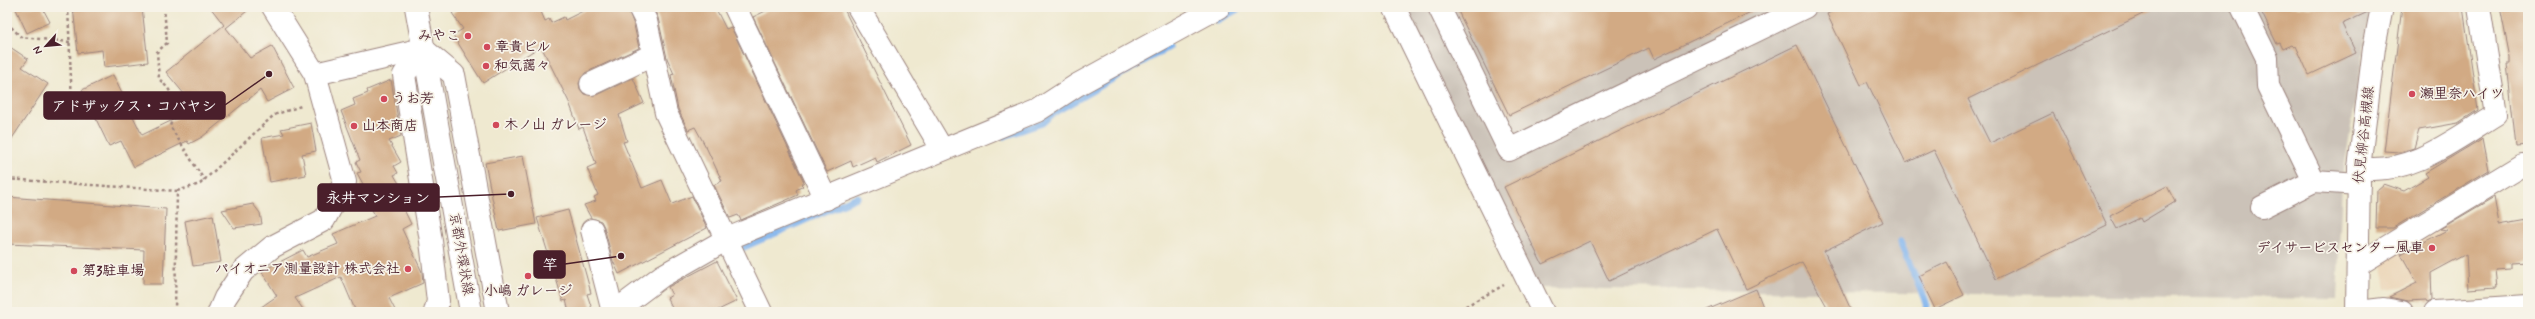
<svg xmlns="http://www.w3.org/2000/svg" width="2535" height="319" viewBox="0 0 2535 319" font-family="Mynerve,'Klee One',sans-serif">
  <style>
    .built { fill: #ecd7ba }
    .industrial { fill: #cbc2b8 }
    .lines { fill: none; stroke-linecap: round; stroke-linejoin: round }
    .stream { stroke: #80b4ee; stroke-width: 7 }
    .building { fill: #d2aa84 }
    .minor-casing { stroke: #9c847e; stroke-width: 24 }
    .major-casing { stroke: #9c847e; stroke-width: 24 }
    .path { stroke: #9c847e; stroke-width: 2.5; stroke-dasharray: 3 3; stroke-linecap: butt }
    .minor { stroke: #fff; stroke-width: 22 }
    .major { stroke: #fff; stroke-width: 22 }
    .poi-dot { fill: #d1495b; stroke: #f7f3e8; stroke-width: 1.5 }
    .labels { text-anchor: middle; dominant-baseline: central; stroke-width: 3.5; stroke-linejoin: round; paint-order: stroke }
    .poi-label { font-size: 14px; font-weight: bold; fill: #4a1f2b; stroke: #f7f3e8; text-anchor: start }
    .street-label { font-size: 14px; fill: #4a1f2b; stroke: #f7f3e8 }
    .leader { fill: none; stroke: #4a1f2b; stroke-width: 1.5 }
    .callout-dot { fill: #4a1f2b; stroke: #f7f3e8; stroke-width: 1.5 }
    .callout { fill: #4a1f2b; stroke: #4a1f2b; stroke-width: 1.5 }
    .callout-label { font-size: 15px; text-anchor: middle; font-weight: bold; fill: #fff }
  </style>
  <rect width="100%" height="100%" fill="#f7f3e8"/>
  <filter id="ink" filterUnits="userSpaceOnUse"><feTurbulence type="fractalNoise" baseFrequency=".025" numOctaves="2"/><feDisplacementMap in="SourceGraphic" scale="8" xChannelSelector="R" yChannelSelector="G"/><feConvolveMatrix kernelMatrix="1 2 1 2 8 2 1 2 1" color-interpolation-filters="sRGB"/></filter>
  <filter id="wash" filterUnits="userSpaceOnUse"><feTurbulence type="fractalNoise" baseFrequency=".012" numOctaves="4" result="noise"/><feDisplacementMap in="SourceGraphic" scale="16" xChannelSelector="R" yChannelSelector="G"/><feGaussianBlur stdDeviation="0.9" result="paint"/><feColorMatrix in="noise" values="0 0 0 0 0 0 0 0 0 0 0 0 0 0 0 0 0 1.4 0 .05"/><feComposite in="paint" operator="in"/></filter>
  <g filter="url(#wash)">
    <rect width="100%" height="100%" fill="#efe9d0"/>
    <polygon class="built" points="2438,223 2457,258 2406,286 2386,289 2382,266 2386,259"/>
    <polygon class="industrial" points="1406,7 2371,7 2342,181 2337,299 1538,288"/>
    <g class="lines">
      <g class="stream">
        <polyline points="1217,20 1242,7"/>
        <polyline points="1004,136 1042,123 1053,113 1168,47"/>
        <polyline points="1900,242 1926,302 1927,312"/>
        <polyline points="735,251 857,197"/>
      </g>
    </g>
    <g id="blocks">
      <g class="building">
        <polygon points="15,7 42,7 50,22 27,33"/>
        <polygon points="73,7 142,7 148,62 104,67 102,50 78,53"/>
        <polygon points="210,7 252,7 226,28 250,58 272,46 294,88 267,102 260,90 202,137 189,144 187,141 134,167 121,141 109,146 82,90 113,75 142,135 183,115 174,104 185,95 166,72 224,25"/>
        <polygon points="461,7 539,7 545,21 549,19 551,23 564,17 565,20 591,7 627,7 634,25 639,48 585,73 579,83 580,89 584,94 596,95 633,78 644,103 619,115 627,141 623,142 642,188 662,180 672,204 692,196 707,228 619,274 613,261 604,227 601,221 591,218 584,205 596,201 594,197 598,195 587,168 596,164 583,127 579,129 569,102 541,46 483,83 453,35 463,29 452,13"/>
        <polygon points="653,7 715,7 726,29 731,27 804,182 801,184 803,186 796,190 798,195 741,220 738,215 730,218 714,185 722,181 707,149 695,127 688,130 678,109 671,75 674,74 667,58 658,18"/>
        <polygon points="774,7 843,7 911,145 877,162 875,157 853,167 851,161 827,172 753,17"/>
        <polygon points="1456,7 1761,7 1654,59 1649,48 1509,115"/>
        <polygon points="1841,7 2157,7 1968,99 1990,143 2053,113 2107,225 1996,279 1934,150 1906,163 1867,82 1861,85 1827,14"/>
        <polygon points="2259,7 2369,7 2368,12 2342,24 2356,53 2309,75 2296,46 2294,47 2292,45 2283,49 2280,43 2277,44"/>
        <polygon points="2402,7 2463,7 2478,110 2458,123 2419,130 2414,148 2400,152 2384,151"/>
        <polygon points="2500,7 2528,7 2528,145 2516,146 2507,64 2510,64 2510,58"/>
        <polygon points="7,45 28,59 22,67 48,84 7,146"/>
        <polygon points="1797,45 1883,222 1824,251 1852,312 1830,312 1802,262 1746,289 1717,229 1609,281 1590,241 1542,264 1504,187"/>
        <polygon points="391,80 401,136 389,141 401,162 394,166 398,173 394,175 401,187 395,191 411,224 402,229 422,272 423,283 389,298 396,312 356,312 341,277 295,298 305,312 254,312 277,296 262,272 266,269 303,250 307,257 338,244 333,234 375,216 361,185 363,184 357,173 361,172 356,162 360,160 341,111 355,105 353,99 368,93 367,90"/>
        <polygon points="311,123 316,151 302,154 306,175 270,182 262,138 284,134 281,129"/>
        <polygon points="2483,138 2489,170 2393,228 2376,228 2377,190 2384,184 2404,191 2428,177 2425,173"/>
        <polygon points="523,156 536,224 499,231 485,163"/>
        <polygon points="2167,186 2175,202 2142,222 2140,218 2117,229 2110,216"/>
        <polygon points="7,197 166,209 163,284 143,284 144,250 7,244"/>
        <polygon points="2494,197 2499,225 2528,220 2528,262 2510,263 2510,269 2495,270 2497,287 2468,289 2466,254 2431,273 2432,300 2427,302 2426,300 2407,301 2389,297 2417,283 2401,254 2447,230 2440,229"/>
        <polygon points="253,204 260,213 262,224 234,228 222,210"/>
        <polygon points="568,210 591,293 587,294 593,312 569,312 566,300 563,301 537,218"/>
        <polygon points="213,215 221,262 193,266 185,221"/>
        <polygon points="717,261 737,301 714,312 674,312 667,298 672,295 668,287"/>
        <polygon points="1947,262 1964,295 1935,309 1919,276"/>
        <polygon points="1756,289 1765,312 1702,312"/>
      </g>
    </g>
  </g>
  <g filter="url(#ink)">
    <use href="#blocks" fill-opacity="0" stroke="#9c847e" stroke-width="1"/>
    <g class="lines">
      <defs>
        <g id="minor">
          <polyline points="639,7 646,21 666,113 761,312"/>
          <polyline points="735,7 826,199"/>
          <polyline points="858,7 942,149"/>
          <polyline points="1394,7 1543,312"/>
          <polyline points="1439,7 1509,150 1805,7"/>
          <polyline points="2242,7 2267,58 2268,86 2314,181 2262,207"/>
          <polyline points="423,49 454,75 498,312"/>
          <polyline points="423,49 404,75 431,241 438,301 435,312"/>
          <polyline points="315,74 423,49"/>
          <polyline points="591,84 653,55"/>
          <path d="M2359 168C2410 176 2455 139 2496 114L2479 7"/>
          <polyline points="2314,181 2359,184"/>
          <polyline points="592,230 613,312"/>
          <polyline points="2359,264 2522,165"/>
          <polyline points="2367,311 2384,309 2402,312"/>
          <polyline points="219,312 225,298 243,271 272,247 324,220 345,182 315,74 273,7"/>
          <polyline points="614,312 662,276 727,239 1037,111 1077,85 1219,7"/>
          <polyline points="2435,312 2528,306"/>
        </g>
        <g id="major">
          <polyline points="416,7 471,312"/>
          <polyline points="2357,312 2359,168 2374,48 2382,7"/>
        </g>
      </defs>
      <use href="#minor" class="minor-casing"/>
      <use href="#major" class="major-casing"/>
      <g class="path">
        <polyline points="68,7 72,104"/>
        <path d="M164 7 167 43 157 52 159 79C176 95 178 104 170 126L204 180"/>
        <polyline points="7,23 21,37 70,42"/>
        <polyline points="7,179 177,191 175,312"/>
        <polyline points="177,191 200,184 274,115 301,106"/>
        <polyline points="1455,312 1504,285"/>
      </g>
      <use href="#minor" class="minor"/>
      <use href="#major" class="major"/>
    </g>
  </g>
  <g class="poi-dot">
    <circle cx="468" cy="36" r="4"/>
    <circle cx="487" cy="47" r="4"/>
    <circle cx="486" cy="66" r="4"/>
    <circle cx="2412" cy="94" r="4"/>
    <circle cx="384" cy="99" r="4"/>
    <circle cx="496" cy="125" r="4"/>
    <circle cx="354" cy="126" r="4"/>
    <circle cx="2432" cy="248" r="4"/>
    <circle cx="408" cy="269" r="4"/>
    <circle cx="74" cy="271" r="4"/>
    <circle cx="528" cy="276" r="4"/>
  </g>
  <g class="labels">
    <g class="poi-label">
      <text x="460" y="36" text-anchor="end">みやこ</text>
      <text x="495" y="47">章貴ビル</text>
      <text x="494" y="66">和気藹々</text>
      <text x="2420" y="94">瀬里奈ハイツ</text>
      <text x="392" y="99">うお芳</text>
      <text x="504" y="125">木ノ山 ガレージ</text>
      <text x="362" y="126">山本商店</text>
      <text x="2424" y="248" text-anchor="end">デイサービスセンター風車</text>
      <text x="400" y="269" text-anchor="end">パイオニア測量設計 株式会社</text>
      <text x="82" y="271">第3駐車場</text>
      <text x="528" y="291" text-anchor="middle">小嶋 ガレージ</text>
    </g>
    <g class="street-label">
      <text transform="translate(2364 135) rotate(-84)">伏見柳谷高槻線</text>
      <text transform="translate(461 254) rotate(80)">京都外環状線</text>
    </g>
  </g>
  <path class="leader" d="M269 74L225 105M511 194L439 197M621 256L565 264"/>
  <g class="callout-dot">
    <circle cx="269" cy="74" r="4"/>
    <circle cx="511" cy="194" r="4"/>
    <circle cx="621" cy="256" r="4"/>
  </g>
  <g class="callout">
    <rect x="44" y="92" width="181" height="27" rx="4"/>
    <rect x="318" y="184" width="121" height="27" rx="4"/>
    <rect x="534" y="251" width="31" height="27" rx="4"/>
  </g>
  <g class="callout-label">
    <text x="134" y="111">アドザックス・コバヤシ</text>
    <text x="378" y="203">永井マンション</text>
    <text x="550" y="270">竿</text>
  </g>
  <rect width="2535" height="319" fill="none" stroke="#f7f3e8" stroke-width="24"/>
  <g transform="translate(46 46) rotate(243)" stroke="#f7f3e8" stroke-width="3" paint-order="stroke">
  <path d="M0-3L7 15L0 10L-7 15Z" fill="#4a1f2b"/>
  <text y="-6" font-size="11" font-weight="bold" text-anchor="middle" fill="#4a1f2b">N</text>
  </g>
</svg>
